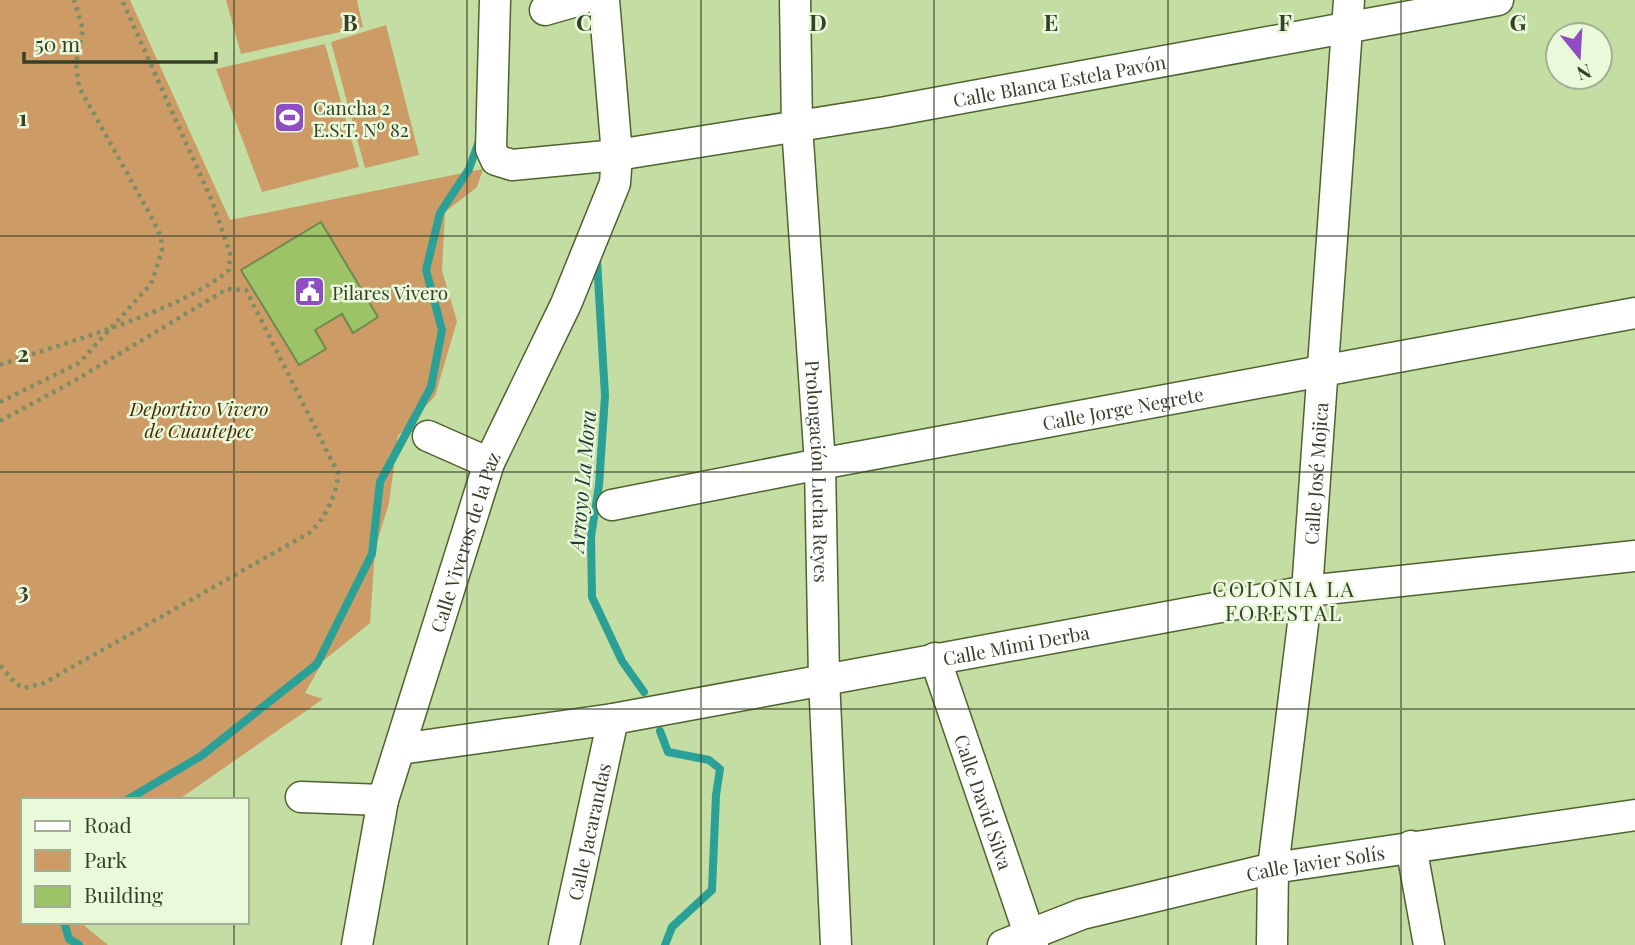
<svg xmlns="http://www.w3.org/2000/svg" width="1635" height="945" viewBox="0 0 1635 945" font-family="'Playfair Display',serif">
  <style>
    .green { fill: #cc9b66 }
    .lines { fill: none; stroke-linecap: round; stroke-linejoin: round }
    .stream { stroke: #2aa097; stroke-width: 8 }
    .building { fill: #9dc367; stroke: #718852; stroke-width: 2 }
    .minor-casing { stroke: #4e632e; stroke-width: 33 }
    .path { stroke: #7c8d65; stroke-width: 4.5; stroke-dasharray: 3.5 5; stroke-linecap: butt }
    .minor { stroke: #fff; stroke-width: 30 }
    .grid { fill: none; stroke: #364029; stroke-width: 2; stroke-opacity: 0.55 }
    .labels { text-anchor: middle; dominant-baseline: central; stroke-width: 5; stroke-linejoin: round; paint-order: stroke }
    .street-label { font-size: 19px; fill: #364029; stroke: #ebf9db }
    .poi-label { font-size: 19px; fill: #364029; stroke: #ebf9db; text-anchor: start }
    .park-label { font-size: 19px; font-style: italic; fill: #452a06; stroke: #ebf9db }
    .water-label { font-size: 21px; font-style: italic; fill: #223b38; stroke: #ebf9db }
    .neighbourhood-label { font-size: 21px; letter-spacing: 2px; fill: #364029; stroke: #ebf9db }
    .grid-label { font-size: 23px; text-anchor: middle; font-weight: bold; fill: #364029; stroke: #ebf9db; stroke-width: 5; stroke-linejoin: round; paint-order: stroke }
  </style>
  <rect width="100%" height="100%" fill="#c3dda3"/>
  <g class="green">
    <polygon points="0,0 130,0 230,220 483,169 477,187 445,212 442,271 457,321 435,396 398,436 389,503 375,549 370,623 323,661 305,693 323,699 178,800 23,800 23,922 80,922 108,945 0,945"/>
    <polygon points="226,0 357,0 363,27 241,54"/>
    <polygon points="386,25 419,155 365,168 331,42"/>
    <polygon points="325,44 359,167 262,192 216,69"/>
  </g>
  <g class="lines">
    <g class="stream">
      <polyline points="597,260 605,396 599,485 591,537 592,597 622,661 644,692"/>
      <polyline points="660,731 668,752 709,760 720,769 716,795 712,890 672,927 665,945"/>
      <polyline points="127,800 201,756 317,664 372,554 380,482 431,387 442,330 426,270 440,213 469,169 479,141"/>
      <polyline points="64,922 69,939 79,945"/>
    </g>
  </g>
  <polygon class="building" points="321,222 378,317 353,333 342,314 315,330 326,349 299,365 241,270"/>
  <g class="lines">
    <defs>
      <g id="minor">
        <path id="s1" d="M495 0 491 149 496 160 512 165 617 155 886 112 1498 0"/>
        <path id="s2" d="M795 0 797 126 820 464 824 678 836 945"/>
        <polyline points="545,10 580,0"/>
        <polyline points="428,436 489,463"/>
        <path id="s3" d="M612 505 820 464 1635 313"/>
        <path id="s4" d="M935 658 1033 945"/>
        <path id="s5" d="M400 749 613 719 1307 591 1635 556"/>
        <polyline points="301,797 383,800"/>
        <polyline points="1411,846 1429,945"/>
        <path id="s6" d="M357 945 383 800 489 463 566 304 615 183 617 155 604 0"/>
        <path id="s7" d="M564 945 613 719"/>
        <path id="s8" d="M1003 945 1082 914 1273 868 1635 815"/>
        <path id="s9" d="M1272 945 1273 868 1307 591 1349 0"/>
      </g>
    </defs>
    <use href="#minor" class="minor-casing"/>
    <g class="path">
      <path d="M0 365C65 342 178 313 229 270L230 253 212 201 122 0"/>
      <polyline points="0,402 79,363 151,284 162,251 161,237 152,218 79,87 76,63 83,29 74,0"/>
      <path d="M0 421 74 381 227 289 246 290 338 473C338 492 324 521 309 533L44 683 24 688 16 684 0 665"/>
    </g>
    <use href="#minor" class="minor"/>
  </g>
  <path class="grid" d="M234 0V800M467 0V945M701 0V945M934 0V945M1168 0V945M1401 0V945M0 236H1635M0 472H1635M0 709H1635M234 922V945"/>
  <defs>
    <symbol id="stadium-square" viewBox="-11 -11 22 22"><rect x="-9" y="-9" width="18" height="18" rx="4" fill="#8e4dc2" stroke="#ebf9db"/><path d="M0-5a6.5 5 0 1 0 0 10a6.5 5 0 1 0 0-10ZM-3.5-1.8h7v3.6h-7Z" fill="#fff"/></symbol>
    <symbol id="civic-square" viewBox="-11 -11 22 22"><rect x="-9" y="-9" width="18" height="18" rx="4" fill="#8e4dc2" stroke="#ebf9db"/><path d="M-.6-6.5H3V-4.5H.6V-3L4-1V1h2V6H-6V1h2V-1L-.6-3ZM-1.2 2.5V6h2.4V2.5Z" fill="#fff"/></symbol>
  </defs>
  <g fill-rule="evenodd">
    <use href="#stadium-square" x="272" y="100" width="35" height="35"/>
    <use href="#civic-square" x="292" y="274" width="35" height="35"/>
  </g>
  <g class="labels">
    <g class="street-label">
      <text stroke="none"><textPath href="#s1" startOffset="732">Calle Blanca Estela Pavón</textPath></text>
      <text stroke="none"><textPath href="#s3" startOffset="520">Calle Jorge Negrete</textPath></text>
      <text stroke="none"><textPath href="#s2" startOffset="472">Prolongación Lucha Reyes</textPath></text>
      <text stroke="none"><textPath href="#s9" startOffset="474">Calle José Mojica</textPath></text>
      <text stroke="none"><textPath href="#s6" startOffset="418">Calle Viveros de la Paz</textPath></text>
      <text stroke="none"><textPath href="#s5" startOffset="625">Calle Mimi Derba</textPath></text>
      <text stroke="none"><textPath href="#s4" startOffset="152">Calle David Silva</textPath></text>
      <text stroke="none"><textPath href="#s7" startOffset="116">Calle Jacarandas</textPath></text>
      <text stroke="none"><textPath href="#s8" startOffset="324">Calle Javier Solís</textPath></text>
    </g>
    <g class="poi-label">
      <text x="313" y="107">Cancha 2<tspan x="313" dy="22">E.S.T. Nº 82</tspan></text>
      <text x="332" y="292">Pilares Vivero</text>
    </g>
    <g class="park-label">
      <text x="199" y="408">Deportivo Vivero<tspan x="199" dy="22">de Cuautepec</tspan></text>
    </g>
    <g class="water-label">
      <text transform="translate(581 481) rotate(-85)">Arroyo La Mora</text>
    </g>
    <g class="neighbourhood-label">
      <text x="1284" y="588">COLONIA LA<tspan x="1284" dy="24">FORESTAL</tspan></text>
    </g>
  </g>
  <g class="grid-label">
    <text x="350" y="31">B</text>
    <text x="584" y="31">C</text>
    <text x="818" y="31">D</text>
    <text x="1051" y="31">E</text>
    <text x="1285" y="31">F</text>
    <text x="1518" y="31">G</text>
    <text x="23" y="126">1</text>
    <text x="23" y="362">2</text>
    <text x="23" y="599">3</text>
  </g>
  <rect x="21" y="798" width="228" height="126" fill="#ebf9db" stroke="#a3af94" stroke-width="2"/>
  <rect x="35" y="821" width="35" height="10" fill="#ffffff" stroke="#a3af94" stroke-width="2"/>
  <text x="84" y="833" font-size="21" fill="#364029">Road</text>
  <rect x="35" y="850" width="35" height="21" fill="#cc9b66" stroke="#a3af94" stroke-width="2"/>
  <text x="84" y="868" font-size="21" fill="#364029">Park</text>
  <rect x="35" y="886" width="35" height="21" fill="#9dc367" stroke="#a3af94" stroke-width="2"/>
  <text x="84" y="903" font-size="21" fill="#364029">Building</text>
  <g transform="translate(1579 56) rotate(162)"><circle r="33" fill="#ebf9db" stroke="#a3af94" stroke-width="2"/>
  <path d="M0-5L12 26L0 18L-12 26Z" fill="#8e4dc2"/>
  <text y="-10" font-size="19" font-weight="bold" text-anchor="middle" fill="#364029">N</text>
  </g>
  <path d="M24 52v10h192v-10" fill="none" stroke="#364029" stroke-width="3.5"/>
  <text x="35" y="52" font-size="21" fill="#364029" stroke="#ebf9db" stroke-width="5" paint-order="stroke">50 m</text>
</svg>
